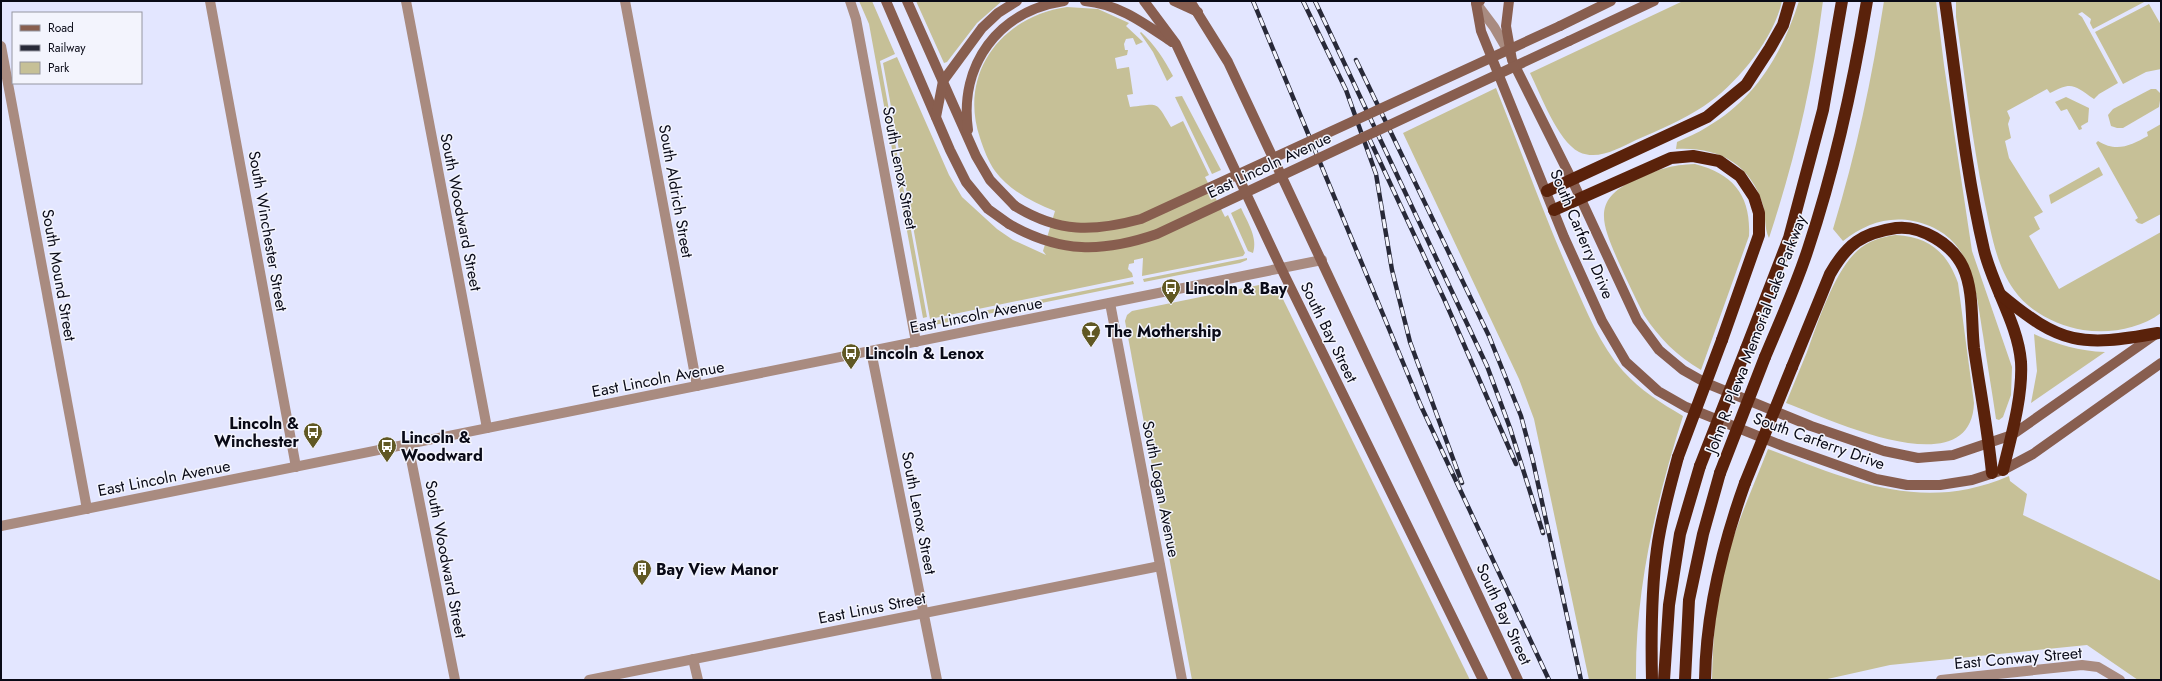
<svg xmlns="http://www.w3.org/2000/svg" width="2162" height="681" viewBox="0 0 2162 681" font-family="Jost,sans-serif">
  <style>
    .green { fill: #c6c097 }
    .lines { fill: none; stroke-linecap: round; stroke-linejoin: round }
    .minor { stroke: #a98b80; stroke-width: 10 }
    .tertiary { stroke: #a98b80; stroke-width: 10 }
    .secondary { stroke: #885e4f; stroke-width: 10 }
    .motorway { stroke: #5a220b; stroke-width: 12 }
    .rail-casing { stroke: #282938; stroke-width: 4.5 }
    .rail { stroke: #f3f4fd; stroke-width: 3; stroke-dasharray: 9; stroke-linecap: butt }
    .secondary-bridge { stroke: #885e4f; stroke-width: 10 }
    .motorway-bridge { stroke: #5a220b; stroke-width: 12 }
    .labels { text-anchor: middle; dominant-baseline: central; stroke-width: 3; stroke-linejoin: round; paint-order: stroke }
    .street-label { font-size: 16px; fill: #090a17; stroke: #f3f4fd }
    .poi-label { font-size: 16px; font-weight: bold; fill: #090a17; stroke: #f3f4fd; text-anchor: start }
  </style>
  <rect width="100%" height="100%" fill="#e3e6ff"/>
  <g class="green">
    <polygon points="859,1 872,1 895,54 880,61 927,317 923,318 869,24"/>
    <polygon points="916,1 1002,1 977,23 947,62 944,63"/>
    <path d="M1683 1H1782C1774 39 1736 85 1704 106 1683 120 1659 130 1636 140 1619 148 1598 161 1579 152 1557 140 1541 95 1530 73Z"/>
    <path d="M1799 1H1823L1822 8C1812 87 1794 162 1769 238 1764 228 1766 216 1763 205 1750 163 1718 147 1676 149L1677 142C1687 137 1698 133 1707 127 1755 100 1783 52 1799 1Z"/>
    <path d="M1884 1H1936L1944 65 1972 251 2012 367 2011 395 2003 417 1999 420 1996 419C1992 391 1987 363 1983 335 1975 285 1972 233 1913 221 1886 216 1864 225 1843 241L1833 229C1856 154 1872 78 1884 1Z"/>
    <path d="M1956 1H2146L2093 29 2090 23 2091 19 2082 12 2078 14 2082 17 2118 83 2099 94 2094 99C2074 85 2072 81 2050 93L2047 89 2007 111 2010 118 2008 124 2011 138 2005 141 2009 158 2043 212 2034 217 2040 229 2029 236 2059 289 2161 232V313C2139 329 2110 334 2083 330 2058 326 2029 312 2014 290 1995 263 1991 231 1984 199 1972 139 1965 78 1956 17Z"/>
    <polygon points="2149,4 2161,25 2161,69 2146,72 2123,84 2095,32"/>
    <path d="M1067 7 1098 9 1129 23 1126 26 1143 42 1136 45 1133 38 1126 39 1124 44 1125 50H1128L1127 55 1115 58 1117 69 1129 67 1133 94 1127 95 1130 107C1160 104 1155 100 1171 127L1183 121 1209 175 1205 177 1225 217 1228 215 1245 253 1243 256 1142 276 1143 258 1134 260V263L1129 264 1128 269 1132 273 1133 277 930 319 883 63 897 57 949 175 962 197 997 229 1013 240 1046 255 1043 251 1055 211C1033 203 1009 190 995 171 988 161 984 150 980 138 958 73 1002 16 1067 7Z"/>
    <path d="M1141 32C1155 45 1164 59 1173 76L1167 81 1153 52 1140 33Z"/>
    <path d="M1496 88C1522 153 1545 218 1573 281 1587 312 1600 345 1623 371 1640 390 1661 403 1683 416 1656 501 1635 590 1636 680H1589L1534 419 1519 379 1403 133Z"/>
    <polygon points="2151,89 2156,89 2161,94 2159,107 2123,128 2117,128 2111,126 2108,115 2113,109"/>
    <polygon points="1182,96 1221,170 1212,174 1175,97"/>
    <polygon points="2066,97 2089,108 2088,122 2081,126 2082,129 2079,130 2067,109 2061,111 2055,102"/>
    <path d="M2161 124V214L2142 224 2138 223 2135 220 2138 218 2096 143 2098 141C2117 153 2131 145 2148 136L2147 132Z"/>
    <path d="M1695 164C1734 174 1751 196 1749 236L1701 370C1677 356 1659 338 1644 315 1635 298 1627 280 1619 263 1602 224 1590 199 1637 179 1660 169 1670 165 1695 164Z"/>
    <polygon points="2099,167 2103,175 2051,204 2049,195"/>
    <path d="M1241 208C1248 223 1258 238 1253 253L1248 251 1231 213Z"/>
    <path d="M1896 235C1929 237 1947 252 1958 283L1974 403C1971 488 1827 418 1786 403 1793 386 1800 369 1807 352 1818 322 1834 272 1857 251 1868 241 1881 237 1896 235Z"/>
    <polygon points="1247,258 1247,260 1240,263 1144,282 1143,279"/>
    <polygon points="1133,281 1134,284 934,325 933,321"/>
    <polygon points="1264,284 1273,286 1279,291 1470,680 1192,680 1125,321 1127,315 1132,311"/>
    <path d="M2034 334C2058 345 2079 351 2105 352L2031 403 2037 371Z"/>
    <path d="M1768 449C1850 480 1921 514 2009 476L2010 481 2027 494 2023 515 2161 581V680H2138L2087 645 1890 665 1823 680H1712C1713 642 1715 601 1725 564 1736 525 1753 487 1768 449Z"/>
  </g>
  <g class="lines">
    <g class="minor">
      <polyline points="210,1 296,467"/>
      <polyline points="406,1 487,428"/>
      <polyline points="625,1 697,386"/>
      <polyline points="850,1 856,19 916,342"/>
      <polyline points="1476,3 1494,27 1511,56"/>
      <polyline points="1,46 87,509"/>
      <polyline points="1110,303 1182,680"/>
      <polyline points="871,351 937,680"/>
      <polyline points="408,444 455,680"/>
      <polyline points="693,659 698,680"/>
      <polyline points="589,680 1160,566"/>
      <polyline points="1941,680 2082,665 2098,667 2120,680"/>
    </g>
    <polyline class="tertiary" points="1,526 1322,260"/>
    <g class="secondary">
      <polyline points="886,1 950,150 966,182 988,209 1009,224"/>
      <polyline points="907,1 976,156 990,180 1015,206"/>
      <path d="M1085 1C1119 4 1145 24 1172 42"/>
      <polyline points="1144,1 1176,44 1281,268 1483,680"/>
      <polyline points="1174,1 1198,12"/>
      <polyline points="1190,1 1228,62 1518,680"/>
      <polyline points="1480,1 1476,3 1481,31 1564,237 1602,321 1626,362 1658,391 1686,407 1783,446 1876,479 1907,485 1940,485 1972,480 2003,470 2033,454 2161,363"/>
      <polyline points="1509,1 1506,26 1512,60 1572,180 1637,320 1659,350 1683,370 1706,383 1811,426 1884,451 1918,458 1953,455 2012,435 2156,334"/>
      <polyline points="1560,26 1611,1"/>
      <polyline points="1569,41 1654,1"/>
      <polyline points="936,117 943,81 982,28 998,13 1017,1"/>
      <path d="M968 130C959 65 998 11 1064 1"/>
    </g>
    <g class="motorway">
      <path d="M1945 1C1957 84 1965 169 1984 250 1993 287 2018 324 2021 362 2023 396 2011 437 2003 470"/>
      <polyline points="1547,191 1707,117 1746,85 1770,48 1783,25 1790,1"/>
      <polyline points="1554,210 1671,158 1693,156 1719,161 1740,176 1754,197 1759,213 1759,235 1722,340"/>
      <path d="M2000 294C2061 345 2081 347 2158 333"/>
      <polyline points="1746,349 1789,238 1823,110 1842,1"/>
      <path d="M1765 357C1780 321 1796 286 1808 249 1835 168 1853 85 1867 1"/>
      <path d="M1792 367 1830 274C1847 244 1862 233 1896 228 1921 225 1952 244 1963 267 1974 291 1971 321 1974 348 1980 390 1988 431 1992 473"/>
      <path d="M1652 680C1651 636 1651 593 1657 549 1661 518 1670 487 1678 457"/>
      <polyline points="1664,680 1669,605 1680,534 1700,466"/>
      <polyline points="1685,680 1689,600 1703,534 1720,473"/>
      <path d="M1705 680C1706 612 1722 547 1745 483"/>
    </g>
    <defs>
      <g id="rail">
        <polyline points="1253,1 1421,406 1549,680"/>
        <polyline points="1303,1 1346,90 1376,174 1392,270 1410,342 1462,483"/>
        <polyline points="1315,1 1487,366 1510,428 1543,533"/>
        <polyline points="1356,60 1489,336 1521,416 1533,461 1581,680"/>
        <polyline points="1369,138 1445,301 1516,464"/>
      </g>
    </defs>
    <use href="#rail" class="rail-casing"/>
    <use href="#rail" class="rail"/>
    <g class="secondary-bridge">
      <path d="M1015 206C1059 233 1093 232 1141 219L1560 26"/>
      <path d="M1009 224C1060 253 1102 253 1157 234L1569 41"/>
    </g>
    <g class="motorway-bridge">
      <polyline points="1678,457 1722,340"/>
      <polyline points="1700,466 1746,349"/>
      <polyline points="1720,473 1765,357"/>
      <polyline points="1745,483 1792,367"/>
    </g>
  </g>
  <defs>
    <symbol id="bus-pin" viewBox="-11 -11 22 30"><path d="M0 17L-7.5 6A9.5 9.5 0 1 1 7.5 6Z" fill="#605824" stroke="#f3f4fd"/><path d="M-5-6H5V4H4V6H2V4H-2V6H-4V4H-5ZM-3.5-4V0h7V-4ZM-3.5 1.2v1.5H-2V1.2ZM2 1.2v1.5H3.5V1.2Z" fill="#fff"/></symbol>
    <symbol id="bar-pin" viewBox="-11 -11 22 30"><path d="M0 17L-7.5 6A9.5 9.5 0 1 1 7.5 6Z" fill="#605824" stroke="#f3f4fd"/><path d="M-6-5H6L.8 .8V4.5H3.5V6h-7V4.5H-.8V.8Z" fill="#fff"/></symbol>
    <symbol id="building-pin" viewBox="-11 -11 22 30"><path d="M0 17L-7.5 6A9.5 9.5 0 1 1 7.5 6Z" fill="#605824" stroke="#f3f4fd"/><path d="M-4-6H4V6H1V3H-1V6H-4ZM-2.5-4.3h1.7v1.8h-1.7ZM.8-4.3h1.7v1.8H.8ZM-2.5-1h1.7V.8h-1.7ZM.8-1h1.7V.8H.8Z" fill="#fff"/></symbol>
  </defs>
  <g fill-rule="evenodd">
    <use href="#bus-pin" x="1160" y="277" width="22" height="30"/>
    <use href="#bar-pin" x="1080" y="320" width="22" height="30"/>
    <use href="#bus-pin" x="840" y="342" width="22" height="30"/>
    <use href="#bus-pin" x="302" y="421" width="22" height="30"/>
    <use href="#bus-pin" x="376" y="435" width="22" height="30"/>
    <use href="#building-pin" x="631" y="558" width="22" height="30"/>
  </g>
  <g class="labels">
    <g class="street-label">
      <text transform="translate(1269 165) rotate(-25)">East Lincoln Avenue</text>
      <text transform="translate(900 168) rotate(79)">South Lenox Street</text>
      <text transform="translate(676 191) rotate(80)">South Aldrich Street</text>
      <text transform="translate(461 212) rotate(79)">South Woodward Street</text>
      <text transform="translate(268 231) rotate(80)">South Winchester Street</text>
      <text transform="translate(1582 234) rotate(67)">South Carferry Drive</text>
      <text transform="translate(59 275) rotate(80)">South Mound Street</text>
      <text transform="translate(976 315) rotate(-11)">East Lincoln Avenue</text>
      <text transform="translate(1329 332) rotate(64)">South Bay Street</text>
      <text transform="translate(1756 334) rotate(-69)">John R. Plewa Memorial Lake Parkway</text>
      <text transform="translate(658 379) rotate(-11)">East Lincoln Avenue</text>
      <text transform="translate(1819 441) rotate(20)">South Carferry Drive</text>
      <text transform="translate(164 478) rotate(-11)">East Lincoln Avenue</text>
      <text transform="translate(1161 489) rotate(79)">South Logan Avenue</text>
      <text transform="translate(919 513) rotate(79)">South Lenox Street</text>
      <text transform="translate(446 559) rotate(79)">South Woodward Street</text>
      <text transform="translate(872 608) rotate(-11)">East Linus Street</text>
      <text transform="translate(1504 614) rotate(65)">South Bay Street</text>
      <text transform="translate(2018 658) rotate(-5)">East Conway Street</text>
    </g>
    <g class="poi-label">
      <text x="1185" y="288">Lincoln &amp; Bay</text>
      <text x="1105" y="331">The Mothership</text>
      <text x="865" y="353">Lincoln &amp; Lenox</text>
      <text x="299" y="423" text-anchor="end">Lincoln &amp;<tspan x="299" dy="18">Winchester</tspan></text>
      <text x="401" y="437">Lincoln &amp;<tspan x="401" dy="18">Woodward</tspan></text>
      <text x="656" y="569">Bay View Manor</text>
    </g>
  </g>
  <rect width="2162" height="681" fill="none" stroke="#090a17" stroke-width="4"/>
  <rect x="12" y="12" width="130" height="72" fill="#f3f4fd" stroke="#9596a1"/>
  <rect x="20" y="25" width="20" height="6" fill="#885e4f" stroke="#9596a1"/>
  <text x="48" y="32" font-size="12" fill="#090a17">Road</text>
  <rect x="20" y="45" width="20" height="6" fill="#282938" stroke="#9596a1"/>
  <text x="48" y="52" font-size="12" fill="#090a17">Railway</text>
  <rect x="20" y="62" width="20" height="12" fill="#c6c097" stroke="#9596a1"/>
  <text x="48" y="72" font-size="12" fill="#090a17">Park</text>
</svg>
